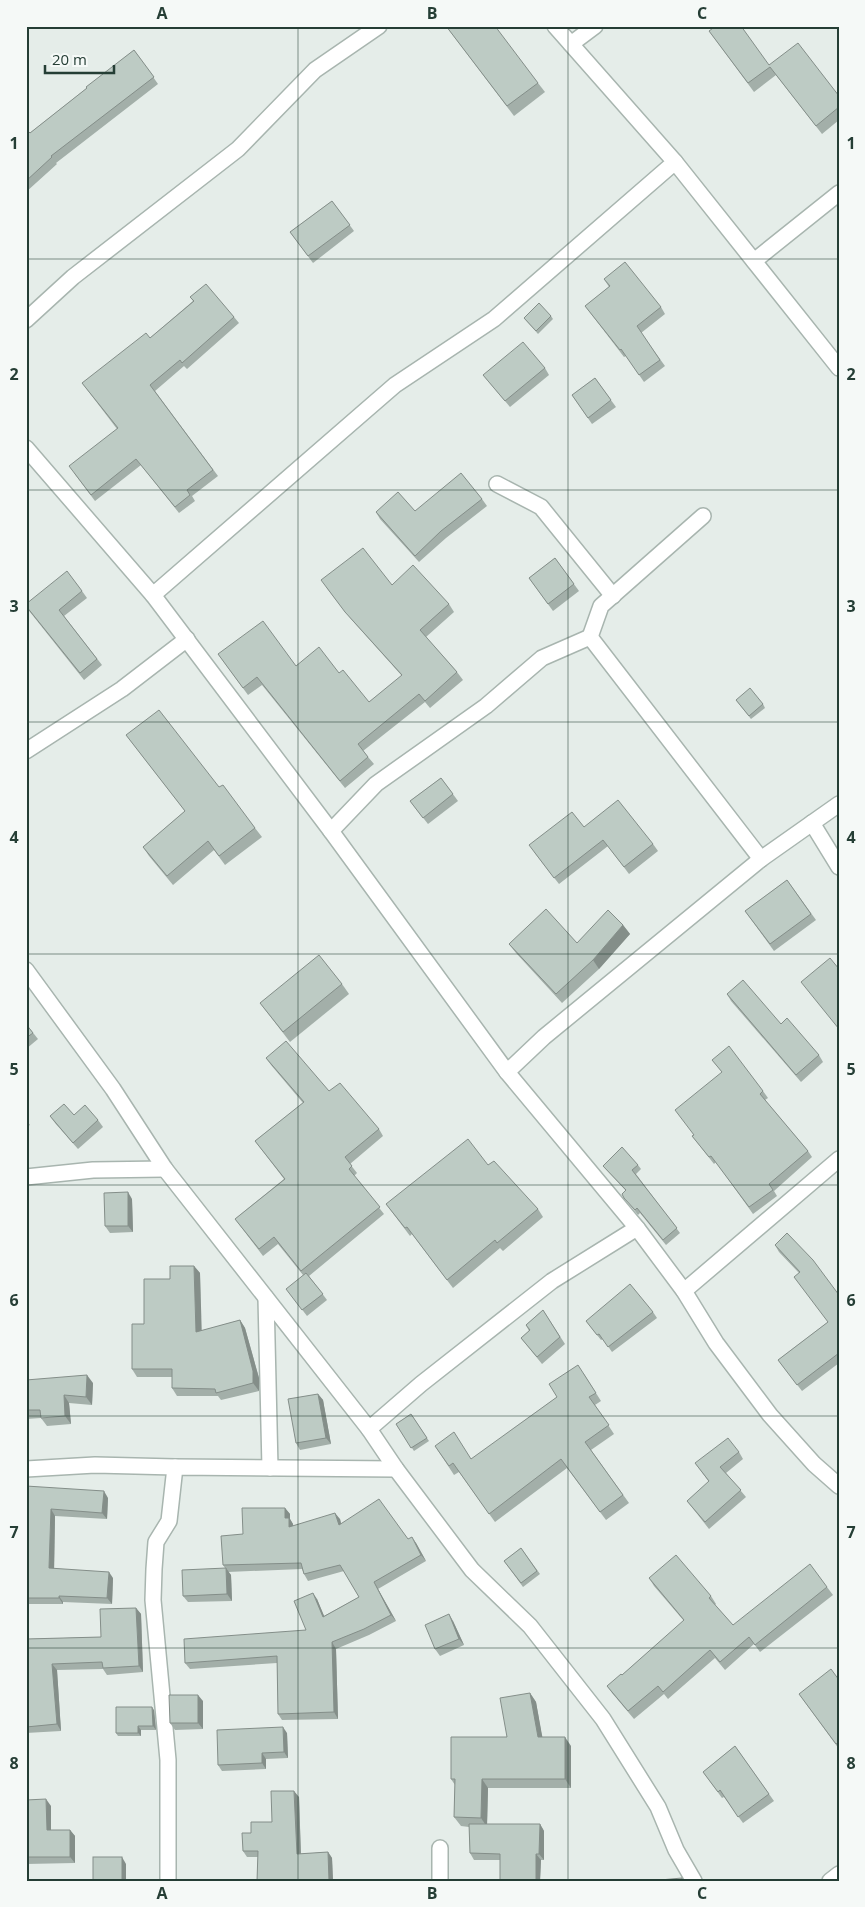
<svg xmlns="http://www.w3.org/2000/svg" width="865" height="1907" viewBox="0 0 865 1907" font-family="'Open Sans',sans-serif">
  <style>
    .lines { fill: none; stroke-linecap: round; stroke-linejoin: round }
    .minor-casing { stroke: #a8b5af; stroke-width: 18 }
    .minor { stroke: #fff; stroke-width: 15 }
    .wall { fill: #a3afa9 }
    .shaded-wall { fill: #848e89 }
    .building { fill: #bdcbc4; stroke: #848e89 }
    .grid { fill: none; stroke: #253e35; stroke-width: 1; stroke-opacity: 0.55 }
    .neatline { fill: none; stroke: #253e35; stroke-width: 2 }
    .grid-label { font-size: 16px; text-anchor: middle; font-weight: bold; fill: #253e35 }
  </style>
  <rect width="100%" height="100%" fill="#e5ede9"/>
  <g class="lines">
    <defs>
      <g id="minor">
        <polyline points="571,44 595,26"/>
        <polyline points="675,162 839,368"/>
        <polyline points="754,261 839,193"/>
        <polyline points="26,320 73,277 238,149 315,70 379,26"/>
        <polyline points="26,448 153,595 331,831 507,1072 637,1228 684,1291 716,1343 770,1415 814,1464 839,1486"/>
        <polyline points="497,484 541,507 613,596"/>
        <polyline points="153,595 395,385 494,319 675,162 555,26"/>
        <polyline points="590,637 601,606 703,516"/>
        <polyline points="26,751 122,689 187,639"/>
        <polyline points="812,823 839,867"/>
        <polyline points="331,831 376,784 486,706 542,658 590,637 761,859"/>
        <polyline points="26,970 113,1089 165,1169 369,1429 396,1469 472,1570 530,1626 603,1719 658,1807 676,1850 694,1881"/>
        <polyline points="507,1072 544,1037 761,859 839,804"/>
        <polyline points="26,1177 93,1170 165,1169"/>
        <polyline points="684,1291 839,1159"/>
        <polyline points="266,1298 270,1468"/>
        <polyline points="369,1429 421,1384 552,1281 637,1228"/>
        <polyline points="26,1469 95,1465 175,1467"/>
        <polyline points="440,1848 440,1881"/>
        <polyline points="168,1881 168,1760 153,1600 154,1569 156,1542 169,1521 175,1467 396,1469"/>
        <polyline points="830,1881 839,1874"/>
      </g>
    </defs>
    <use href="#minor" class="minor-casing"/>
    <use href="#minor" class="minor"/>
  </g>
  <g class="wall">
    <polygon points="446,26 538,83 545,92 514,116"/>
    <polygon points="709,31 769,65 839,96 839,120 822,134 776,75 754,92"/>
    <polygon points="134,50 158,84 56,163 57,164 26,192 26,129 30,133 87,88"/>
    <polygon points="332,201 354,231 313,263 290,232"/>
    <polygon points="604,279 661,307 665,314 641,333 665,366 644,382 626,356 624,357 585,306 609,287"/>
    <polygon points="190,297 234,317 239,323 187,369 184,366 155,391 218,476 192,496 195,501 179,513 141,465 95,501 74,473 117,429 82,383 150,338 193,301"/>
    <polygon points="551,316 553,319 538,334 524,318"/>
    <polygon points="545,368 549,375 510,407 483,375"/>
    <polygon points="595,378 616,407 592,424 572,395"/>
    <polygon points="482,499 487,506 446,538 419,562 380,519 376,512 415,511"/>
    <polygon points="555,558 579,591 553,611 529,578"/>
    <polygon points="392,585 449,604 454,612 426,637 457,672 463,680 430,708 425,702 363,751 374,764 345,788 262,685 248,695 218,654 339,673 369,702 402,676 351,619 326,587"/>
    <polygon points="82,591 87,598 64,616 102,665 84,680 26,607"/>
    <polygon points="736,700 763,704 765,708 751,719"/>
    <polygon points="126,735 219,787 255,828 262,837 225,865 214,850 173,885 149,856 143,847 185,811"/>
    <polygon points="441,778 458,801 428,824 410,801"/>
    <polygon points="584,827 653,844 658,851 629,874 608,846 559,884 534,852"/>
    <polygon points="787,880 816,920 774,951 745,911"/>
    <polygon points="623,925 630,934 599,969 562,1003 516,953 509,944 577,943"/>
    <polygon points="342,984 349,994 290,1042 260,1003"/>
    <polygon points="727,994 781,1024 819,1055 823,1062 801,1082 731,1001"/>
    <polygon points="26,1024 38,1039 26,1049"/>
    <polygon points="266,1058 329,1091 379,1129 383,1136 350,1164 357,1173 354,1176 384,1214 309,1276 327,1300 307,1316 291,1295 303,1275 278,1244 263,1256 235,1219 284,1179 255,1141 303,1103 271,1065"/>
    <polygon points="712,1060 763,1091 768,1098 765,1100 808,1151 812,1157 774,1191 777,1196 753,1214 716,1162 714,1164 692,1136 694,1135 722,1072"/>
    <polygon points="74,1115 98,1120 103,1127 78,1149 55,1123 50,1116"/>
    <polygon points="26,1120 30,1125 26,1127"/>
    <polygon points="488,1165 538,1209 543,1217 503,1251 500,1248 453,1288 412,1234 410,1236 386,1204"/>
    <polygon points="638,1165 641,1169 636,1174 680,1233 666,1245 640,1213 638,1215 628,1202 622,1194 626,1191 603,1166"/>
    <polygon points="132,1199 133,1232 110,1233 105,1226"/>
    <polygon points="775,1245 839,1295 839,1363 802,1391 778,1360 828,1322 799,1273 779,1252"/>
    <polygon points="194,1266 200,1273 201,1331 240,1320 245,1328 259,1378 259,1391 221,1400 218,1396 177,1396 172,1388 172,1377 137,1377 132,1369 144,1324 170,1279"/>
    <polygon points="543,1310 565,1344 542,1364 521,1338 529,1331 526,1325"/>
    <polygon points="653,1312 657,1318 612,1352 603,1339 601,1340 586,1321"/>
    <polygon points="26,1333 27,1335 28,1380 93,1383 92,1405 69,1403 71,1424 47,1426 41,1418 26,1419"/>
    <polygon points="584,1374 601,1401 595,1405 614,1434 591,1450 629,1503 606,1520 567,1468 495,1522 459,1472 454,1475 435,1446 472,1459 557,1397"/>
    <polygon points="318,1394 323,1400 331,1444 300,1450 296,1443"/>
    <polygon points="411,1414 429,1441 414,1451 396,1424"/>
    <polygon points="739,1452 743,1459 726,1473 746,1497 709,1529 687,1501 709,1482 695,1463"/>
    <polygon points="26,1486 108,1498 107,1519 55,1516 54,1569 113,1578 112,1604 63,1602 63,1604 26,1604"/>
    <polygon points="285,1508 290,1514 290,1519 293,1524 293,1526 340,1519 341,1524 408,1539 416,1543 426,1561 378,1589 396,1621 369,1635 336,1649 338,1719 282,1720 278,1714 277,1663 190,1669 185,1663 306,1630 317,1599 324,1616 359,1597 344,1571 308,1581 304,1574 302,1569 228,1572 231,1575 232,1601 188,1602 183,1596 225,1568 223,1565 243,1534"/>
    <polygon points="521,1548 540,1574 523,1587 504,1561"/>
    <polygon points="649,1578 711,1596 716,1604 715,1605 733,1625 827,1587 833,1595 760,1652 754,1644 725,1670 715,1658 668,1699 664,1694 634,1719 612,1693 607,1686 622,1675 684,1621 654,1586"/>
    <polygon points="136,1608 141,1614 143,1672 107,1675 103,1669 57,1670 61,1731 26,1733 26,1639 101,1637"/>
    <polygon points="453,1621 464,1645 440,1656 435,1649"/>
    <polygon points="839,1680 839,1749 799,1694"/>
    <polygon points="530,1693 536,1702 542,1737 571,1746 571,1788 488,1788 487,1824 540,1824 544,1831 544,1860 541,1860 540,1881 500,1881 500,1860 474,1860 470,1853 469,1827 461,1826 454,1817 455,1785 451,1779 507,1737"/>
    <polygon points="203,1701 203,1729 175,1730 170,1723"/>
    <polygon points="154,1710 156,1730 141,1730 141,1736 118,1736 116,1733"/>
    <polygon points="287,1733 288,1758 266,1759 266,1769 222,1771 218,1765"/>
    <polygon points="735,1746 774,1801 743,1823 724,1797 722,1798 703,1772"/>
    <polygon points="299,1797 301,1854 328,1852 332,1858 333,1881 257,1881 258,1857 247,1857 243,1851 251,1833 272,1822"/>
    <polygon points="26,1800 51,1806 51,1830 70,1830 75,1836 75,1863 26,1864"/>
  </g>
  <g class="shaded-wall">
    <polygon points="623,925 630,934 599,969 593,960"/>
    <polygon points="128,1192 132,1199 133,1232 128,1226"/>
    <polygon points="194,1266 200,1273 202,1340 196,1332"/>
    <polygon points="240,1320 245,1328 259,1378 259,1391 253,1383"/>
    <polygon points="26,1333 27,1335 28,1389 26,1386"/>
    <polygon points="87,1375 93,1383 92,1405 86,1397"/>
    <polygon points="318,1394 323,1400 331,1444 326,1438"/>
    <polygon points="64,1395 69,1403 71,1424 65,1416"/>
    <polygon points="104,1491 108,1498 107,1519 102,1513"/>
    <polygon points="285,1508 290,1514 290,1519 293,1524 294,1533 289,1527 285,1518"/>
    <polygon points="51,1509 55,1516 54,1575 49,1568"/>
    <polygon points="335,1513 340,1519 343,1532 339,1525"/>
    <polygon points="412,1537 416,1543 426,1561 421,1555"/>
    <polygon points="226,1568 231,1575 232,1601 227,1594"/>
    <polygon points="109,1572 113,1578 112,1604 107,1598"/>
    <polygon points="374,1582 378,1589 396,1621 391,1615"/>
    <polygon points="313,1593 317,1599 327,1623 323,1617"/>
    <polygon points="59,1596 63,1602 63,1604 59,1598"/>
    <polygon points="136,1608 141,1614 143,1672 139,1666"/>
    <polygon points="449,1614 453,1621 464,1645 459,1639"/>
    <polygon points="332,1642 336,1649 338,1719 334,1712"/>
    <polygon points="52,1664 57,1670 61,1731 57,1724"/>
    <polygon points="530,1693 536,1702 544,1746 538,1737"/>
    <polygon points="198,1695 203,1701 203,1729 198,1723"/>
    <polygon points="152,1707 154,1710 156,1730 153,1726"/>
    <polygon points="138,1726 141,1730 141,1736 138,1733"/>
    <polygon points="283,1727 287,1733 288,1758 284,1752"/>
    <polygon points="565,1737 571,1746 571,1788 565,1779"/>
    <polygon points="262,1753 266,1759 266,1769 262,1763"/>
    <polygon points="482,1779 488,1788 487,1827 481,1818"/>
    <polygon points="294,1791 299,1797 301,1860 297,1854"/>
    <polygon points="46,1799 51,1806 51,1837 47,1830"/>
    <polygon points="540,1824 544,1831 544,1860 539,1854"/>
    <polygon points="70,1830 75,1836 75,1863 70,1857"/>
    <polygon points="328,1852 332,1858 333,1881 329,1881"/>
    <polygon points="536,1854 541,1860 540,1881 536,1881"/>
    <polygon points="122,1857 126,1864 126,1881 122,1881"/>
  </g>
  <g class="building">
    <polygon points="446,26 495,26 538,83 507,106"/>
    <polygon points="716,26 741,26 769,65 798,43 839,96 839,107 816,126 770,67 748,83 709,31"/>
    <polygon points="134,50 154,77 51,156 52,157 26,181 26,129 30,133 87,88 86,87"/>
    <polygon points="332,201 350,225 308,256 290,232"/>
    <polygon points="625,262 661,307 637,326 660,360 639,375 621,349 620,350 585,306 610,286 604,279"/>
    <polygon points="206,284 234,317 182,363 180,360 150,385 213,470 187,490 190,495 175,507 136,459 91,495 69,466 118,428 82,383 146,333 150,338 194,301 190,297"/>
    <polygon points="539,303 551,316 536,331 524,318"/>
    <polygon points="523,342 545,368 505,401 483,375"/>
    <polygon points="595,378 611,400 588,418 572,395"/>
    <polygon points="461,473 482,499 441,531 415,556 376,512 398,492 415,511"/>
    <polygon points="363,548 392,585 413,565 449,604 420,630 457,672 425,701 419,694 358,744 368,757 340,781 257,677 243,688 218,654 263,621 296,666 319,647 339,673 343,670 369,702 402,675 345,612 321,580"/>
    <polygon points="555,558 574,584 548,604 529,578"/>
    <polygon points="67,571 82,591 59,610 97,659 80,673 26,606 26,604"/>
    <polygon points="750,688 763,704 749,716 736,700"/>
    <polygon points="159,710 219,787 223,785 255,828 219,856 208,841 167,876 143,847 185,811 126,735"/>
    <polygon points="441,778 453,794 423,818 410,801"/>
    <polygon points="618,800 653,844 624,867 603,840 554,878 529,845 572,812 584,827"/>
    <polygon points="787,880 811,914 770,944 745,911"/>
    <polygon points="546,909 577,943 608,910 623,925 593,960 556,994 509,944"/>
    <polygon points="319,955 342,984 283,1032 260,1003"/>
    <polygon points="830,958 839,969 839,1029 801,982"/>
    <polygon points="743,980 781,1024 787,1018 819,1055 796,1075 727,994"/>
    <polygon points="26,1024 33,1033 26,1038"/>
    <polygon points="286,1041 329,1091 340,1083 379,1129 345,1157 352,1166 349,1169 380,1207 301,1271 274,1237 259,1249 235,1219 285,1179 255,1141 304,1102 266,1058"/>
    <polygon points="729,1046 763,1091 760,1094 808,1151 769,1184 773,1190 749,1207 711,1156 709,1157 692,1136 694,1135 675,1110 722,1072 712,1060"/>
    <polygon points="64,1104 74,1115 85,1105 98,1120 73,1143 50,1116"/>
    <polygon points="468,1139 488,1165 494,1161 538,1209 497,1243 495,1240 447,1280 407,1227 405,1228 386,1204"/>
    <polygon points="622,1147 638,1165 632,1170 677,1228 663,1240 637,1208 635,1210 624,1198 622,1194 626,1190 603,1166"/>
    <polygon points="128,1192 128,1226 105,1226 104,1193"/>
    <polygon points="787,1233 813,1260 839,1295 839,1353 797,1385 778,1360 828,1322 794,1277 800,1272 775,1245"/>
    <polygon points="170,1266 194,1266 196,1332 240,1320 253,1371 253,1383 216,1393 215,1389 172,1388 172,1369 132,1369 132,1324 144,1324 144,1279 170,1279"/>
    <polygon points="306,1273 323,1294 302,1310 286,1289"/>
    <polygon points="630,1284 653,1312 608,1347 599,1334 597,1335 586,1321"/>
    <polygon points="543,1310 560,1337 537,1357 521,1338 530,1330 526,1325"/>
    <polygon points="578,1365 596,1393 589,1397 609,1425 585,1442 623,1495 600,1512 561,1459 489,1514 453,1463 449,1466 435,1446 454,1432 471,1459 557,1397 549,1384"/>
    <polygon points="87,1375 86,1397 64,1395 65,1416 41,1418 40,1410 26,1410 26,1380"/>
    <polygon points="318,1394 326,1438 296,1443 288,1399"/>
    <polygon points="411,1414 427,1438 411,1448 396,1424"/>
    <polygon points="728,1438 739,1452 720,1467 741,1490 705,1522 687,1501 709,1481 695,1463"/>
    <polygon points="26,1486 104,1491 102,1513 51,1509 49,1568 109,1572 107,1598 59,1596 59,1598 26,1598"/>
    <polygon points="379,1499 408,1539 412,1537 421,1555 374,1582 391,1615 364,1629 332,1642 334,1712 278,1714 277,1656 185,1663 184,1639 306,1630 294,1601 313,1593 323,1617 359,1597 340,1565 304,1574 301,1563 223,1565 221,1536 243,1534 242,1508 285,1508 285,1518 289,1518 289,1527 335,1513 339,1525"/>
    <polygon points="521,1548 537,1571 521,1583 504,1561"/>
    <polygon points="676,1555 711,1596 709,1598 733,1625 810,1564 827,1587 755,1645 749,1637 720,1662 710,1650 663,1692 658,1686 628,1711 607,1686 621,1674 622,1675 684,1620 649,1578"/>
    <polygon points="226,1568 227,1594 183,1596 182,1570"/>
    <polygon points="136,1608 139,1666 103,1668 102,1662 52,1664 57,1724 26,1727 26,1639 101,1637 100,1609"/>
    <polygon points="449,1614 459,1639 435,1649 425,1625"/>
    <polygon points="831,1669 839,1680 839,1742 836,1744 799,1694"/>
    <polygon points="530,1693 538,1737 565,1737 565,1779 482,1779 481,1818 454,1817 455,1779 451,1779 451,1737 507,1737 500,1698"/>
    <polygon points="169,1695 198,1695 198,1723 170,1723"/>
    <polygon points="116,1707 152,1707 153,1726 138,1726 138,1733 116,1733"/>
    <polygon points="283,1727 284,1752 262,1753 262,1763 218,1765 217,1730"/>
    <polygon points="735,1746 769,1794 738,1817 720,1790 718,1792 703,1772"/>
    <polygon points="271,1791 294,1791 297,1854 328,1852 329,1881 257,1881 258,1851 243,1851 242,1833 251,1833 251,1822 272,1822"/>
    <polygon points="46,1799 47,1830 70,1830 70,1857 26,1857 26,1800"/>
    <polygon points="469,1824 540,1824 539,1854 536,1854 536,1881 500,1881 500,1854 470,1853"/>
    <rect x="93" y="1857" width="29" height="24"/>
    <polygon points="682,1878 682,1881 649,1881"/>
  </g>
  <path class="grid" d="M298 26V1881M568 26V1881M26 259H839M26 490H839M26 722H839M26 954H839M26 1185H839M26 1416H839M26 1648H839"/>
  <rect width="865" height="1907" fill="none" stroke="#f5f9f7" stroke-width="55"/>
  <path d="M45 65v8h69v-8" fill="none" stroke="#253e35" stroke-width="2.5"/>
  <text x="52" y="65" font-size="15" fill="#253e35" stroke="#f5f9f7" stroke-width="4" paint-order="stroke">20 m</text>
  <rect x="28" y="28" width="810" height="1852" class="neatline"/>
  <g class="grid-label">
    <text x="162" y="19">A</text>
    <text x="432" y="19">B</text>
    <text x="702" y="19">C</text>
    <text x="14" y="149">1</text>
    <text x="851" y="149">1</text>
    <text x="14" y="380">2</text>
    <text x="851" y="380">2</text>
    <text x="14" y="612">3</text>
    <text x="851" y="612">3</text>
    <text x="14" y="843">4</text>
    <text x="851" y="843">4</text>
    <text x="14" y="1075">5</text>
    <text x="851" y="1075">5</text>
    <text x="14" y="1306">6</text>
    <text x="851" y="1306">6</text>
    <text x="14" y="1538">7</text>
    <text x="851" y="1538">7</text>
    <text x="14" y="1769">8</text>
    <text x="851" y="1769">8</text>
    <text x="162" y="1899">A</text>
    <text x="432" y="1899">B</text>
    <text x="702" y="1899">C</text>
  </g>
</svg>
